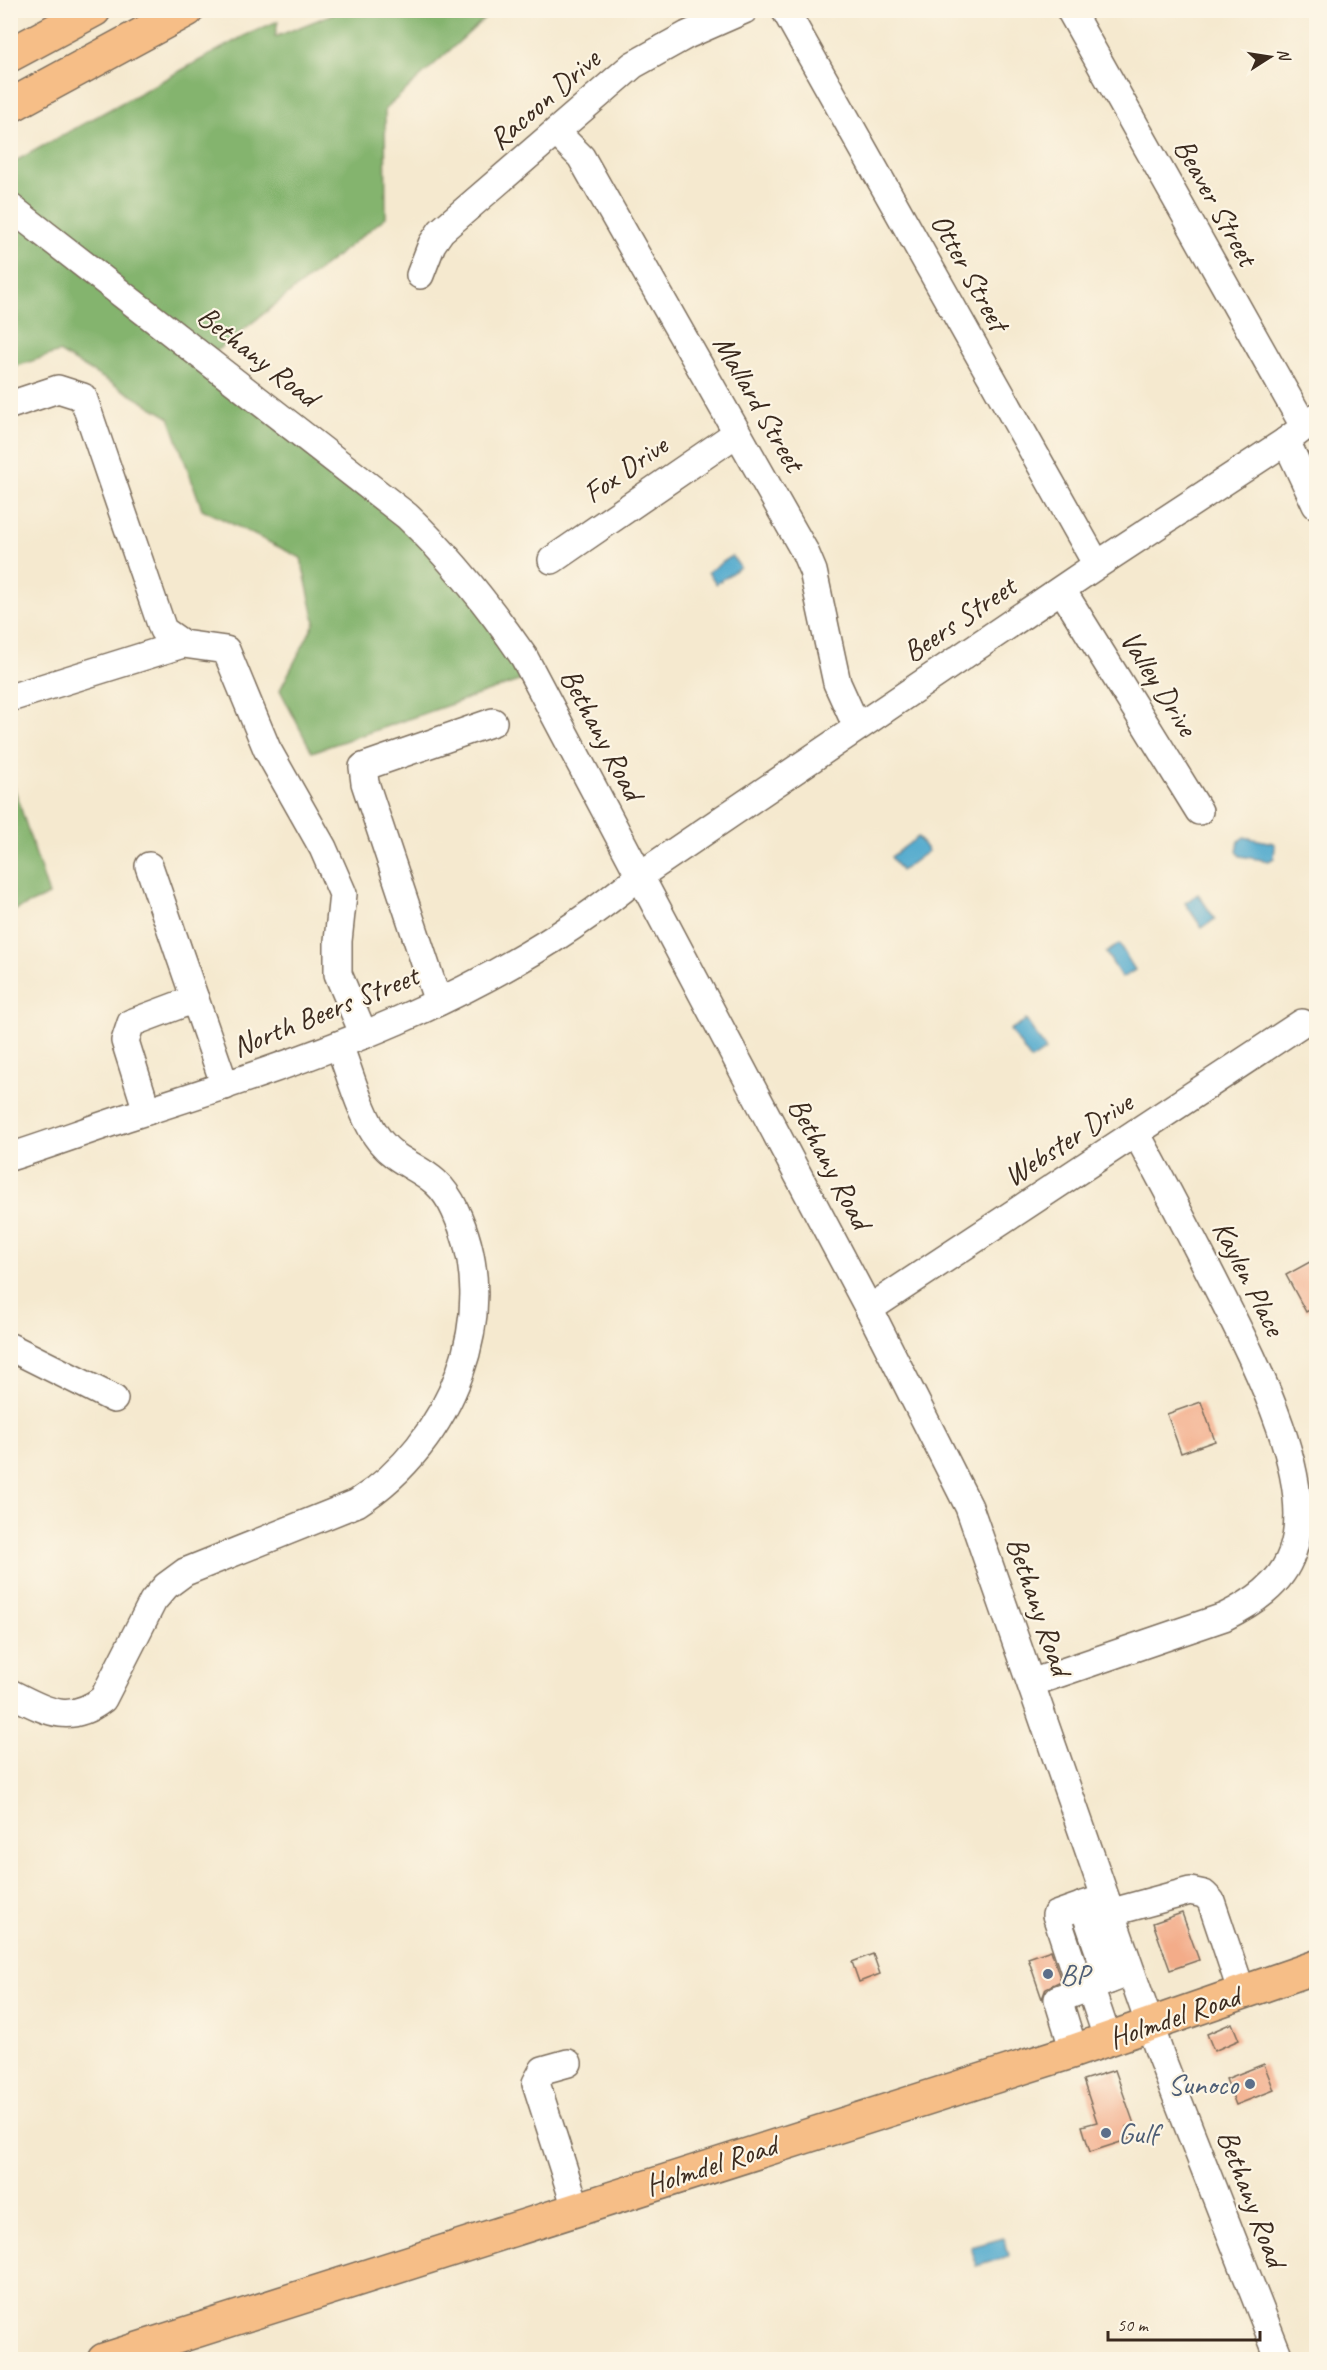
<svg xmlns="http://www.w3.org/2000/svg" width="1327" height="2370" viewBox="0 0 1327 2370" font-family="Caveat,sans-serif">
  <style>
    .forest { fill: #84b46e; stroke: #606f46; stroke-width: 1.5 }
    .water { fill: #50a9cd; stroke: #466a76; stroke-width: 1.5 }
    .building { fill: #f3ac89 }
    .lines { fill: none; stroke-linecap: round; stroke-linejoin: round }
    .minor-casing { stroke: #7c6d5c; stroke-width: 30 }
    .major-casing { stroke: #7c6d5c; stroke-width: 36 }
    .highway-casing { stroke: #7c6d5c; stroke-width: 36 }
    .minor { stroke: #fff; stroke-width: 27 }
    .major { stroke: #f6be87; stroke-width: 33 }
    .highway { stroke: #f6be87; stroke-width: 33 }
    .service-dot { fill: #5c6f8a; stroke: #fcf5e5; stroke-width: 2 }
    .labels { text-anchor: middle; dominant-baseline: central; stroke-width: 4.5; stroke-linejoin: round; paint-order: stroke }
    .street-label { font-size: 30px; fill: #3b2a1e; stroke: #fcf5e5 }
    .service-label { font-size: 30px; fill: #4e5e75; stroke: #fcf5e5; text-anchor: start }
  </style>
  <rect width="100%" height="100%" fill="#fcf5e5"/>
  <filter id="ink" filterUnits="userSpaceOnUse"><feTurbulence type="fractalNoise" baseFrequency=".0167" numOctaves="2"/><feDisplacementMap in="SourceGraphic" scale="12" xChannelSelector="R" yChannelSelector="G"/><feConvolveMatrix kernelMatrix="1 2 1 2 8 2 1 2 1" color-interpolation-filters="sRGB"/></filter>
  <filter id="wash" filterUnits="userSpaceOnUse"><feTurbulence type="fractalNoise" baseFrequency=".008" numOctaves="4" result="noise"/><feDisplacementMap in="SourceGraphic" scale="24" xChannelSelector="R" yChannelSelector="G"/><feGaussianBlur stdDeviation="1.35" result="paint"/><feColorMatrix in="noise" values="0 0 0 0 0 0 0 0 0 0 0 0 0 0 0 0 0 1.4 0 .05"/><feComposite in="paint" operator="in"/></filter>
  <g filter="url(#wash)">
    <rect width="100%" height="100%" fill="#f5e9cf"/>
    <g class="forest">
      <polygon points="340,11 493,11 385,109 386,217 210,356 427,528 536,675 312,752 280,690 315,622 301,558 202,509 169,417 59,352 11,368 10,164 244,36 278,21 275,37"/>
      <polygon points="11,778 49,895 11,912 10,912"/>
    </g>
    <g class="water">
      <polygon points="732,556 740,567 716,584 708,572"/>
      <polygon points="918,837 928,851 901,871 891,857"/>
      <polygon points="1244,837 1273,843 1275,846 1274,858 1269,861 1240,856 1237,851 1239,841"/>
      <polygon points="1198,894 1215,919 1202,928 1185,903"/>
      <polygon points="1119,944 1135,970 1122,978 1106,953"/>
      <polygon points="1026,1020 1046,1050 1031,1060 1010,1030"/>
      <polygon points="1004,2238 1009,2256 977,2266 971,2247"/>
    </g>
    <g id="blocks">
      <g class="building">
        <polygon points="1317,1258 1317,1306 1306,1312 1286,1275"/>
        <polygon points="1201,1402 1215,1441 1181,1453 1167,1414"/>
        <polygon points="1182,1913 1199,1960 1170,1970 1153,1923"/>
        <polygon points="1051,1950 1061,1981 1046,1988 1042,1999 1028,1958"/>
        <polygon points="873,1954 880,1974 859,1982 852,1962"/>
        <polygon points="1232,2023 1239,2040 1214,2051 1207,2034"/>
        <polygon points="1264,2064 1274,2090 1236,2105 1226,2079"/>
        <polygon points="1115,2070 1134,2124 1126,2127 1130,2139 1090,2152 1082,2126 1097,2122 1083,2080"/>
      </g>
    </g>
  </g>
  <g filter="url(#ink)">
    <use href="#blocks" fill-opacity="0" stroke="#7c6d5c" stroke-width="1.5"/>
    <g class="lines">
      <defs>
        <g id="minor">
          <polyline points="785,10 1097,565"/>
          <polyline points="1070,10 1304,426"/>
          <polyline points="557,133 581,157 805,552 813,571 837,683 857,727"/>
          <path d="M10 207 407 516C452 559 489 606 524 657L869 1309 969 1507 1161 2057 1280 2360"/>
          <polyline points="420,275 432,244 441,231 633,65 687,35 744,10"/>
          <polyline points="10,405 58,389 83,397 163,630 183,644"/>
          <polyline points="1286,441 1316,505"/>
          <polyline points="552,560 737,433"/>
          <polyline points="1062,590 1199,811"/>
          <polyline points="10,698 183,644 226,650 267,749 323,848 343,894 338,941 338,974 364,1035"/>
          <polyline points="149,866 225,1086"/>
          <polyline points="438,1002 365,783 363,767 493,722"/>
          <polyline points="147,1111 125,1041 131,1023 195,999"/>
          <path d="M10 1157C51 1144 91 1129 131 1116 309 1059 494 999 639 876L1097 565 1286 441 1316 418"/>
          <polyline points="869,1309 1302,1023"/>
          <polyline points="10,1347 114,1399"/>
          <path d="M1031 1683 1224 1617C1252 1603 1281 1585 1292 1553 1319 1478 1247 1347 1213 1279 1188 1230 1163 1181 1136 1133"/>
          <path d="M10 1693C45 1710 68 1726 103 1699L153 1601 166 1586 185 1572 357 1503C450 1444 505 1314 455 1210 435 1166 404 1171 380 1141 363 1121 349 1071 339 1045"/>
          <polyline points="1083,1905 1109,1980"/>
          <polyline points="1109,1913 1190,1891 1204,1894 1211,1901 1242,1993"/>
          <polyline points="1090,1987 1108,2040"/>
          <polyline points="1081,1990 1056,1915 1104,1898"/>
          <polyline points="1074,2051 1058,1999 1131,1972"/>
          <polyline points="568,2063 543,2070 536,2083 576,2208"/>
        </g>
        <polyline id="major" points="104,2360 1074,2051 1316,1967"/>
        <g id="highway">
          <polyline points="10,55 94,10"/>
          <polyline points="10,106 187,10"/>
        </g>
      </defs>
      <use href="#minor" class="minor-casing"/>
      <use href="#major" class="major-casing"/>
      <use href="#highway" class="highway-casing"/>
      <use href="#minor" class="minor"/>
      <use href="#major" class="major"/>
      <use href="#highway" class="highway"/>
    </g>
  </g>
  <g class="service-dot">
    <circle cx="1048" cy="1974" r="6"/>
    <circle cx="1250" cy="2084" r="6"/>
    <circle cx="1106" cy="2133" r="6"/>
  </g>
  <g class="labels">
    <g class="street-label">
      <text transform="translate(544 99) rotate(-41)">Racoon Drive</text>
      <text transform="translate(1216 202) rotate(61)">Beaver Street</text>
      <text transform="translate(970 272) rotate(61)">Otter Street</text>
      <text transform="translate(258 356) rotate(38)">Bethany Road</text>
      <text transform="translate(759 403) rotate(60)">Mallard Street</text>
      <text transform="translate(625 469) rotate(-35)">Fox Drive</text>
      <text transform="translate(959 619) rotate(-34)">Beers Street</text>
      <text transform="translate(1159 683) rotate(58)">Valley Drive</text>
      <text transform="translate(602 734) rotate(62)">Bethany Road</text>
      <text transform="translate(325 1011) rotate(-22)">North Beers Street</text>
      <text transform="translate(1068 1139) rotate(-33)">Webster Drive</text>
      <text transform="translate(830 1163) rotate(62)">Bethany Road</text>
      <text transform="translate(1249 1278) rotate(63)">Kaylen Place</text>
      <text transform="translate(1039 1606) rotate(71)">Bethany Road</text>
      <text transform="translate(1174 2017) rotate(-19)">Holmdel Road</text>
      <text transform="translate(711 2165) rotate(-18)">Holmdel Road</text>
      <text transform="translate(1252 2198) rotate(69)">Bethany Road</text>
    </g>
    <g class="service-label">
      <text x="1060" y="1974">BP</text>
      <text x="1238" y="2084" text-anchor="end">Sunoco</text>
      <text x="1118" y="2133">Gulf</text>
    </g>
  </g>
  <rect width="1327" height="2370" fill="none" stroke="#fcf5e5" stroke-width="36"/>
  <g transform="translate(1270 57) rotate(78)" stroke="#fcf5e5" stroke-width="4.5" paint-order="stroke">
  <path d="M0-4.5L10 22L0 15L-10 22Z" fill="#3b2a1e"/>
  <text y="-9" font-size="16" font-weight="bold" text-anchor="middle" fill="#3b2a1e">N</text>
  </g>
  <path d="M1108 2331v9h152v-9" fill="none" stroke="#3b2a1e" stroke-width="3"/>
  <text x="1117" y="2331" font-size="18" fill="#3b2a1e" stroke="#fcf5e5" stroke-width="4.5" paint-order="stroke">50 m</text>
</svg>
